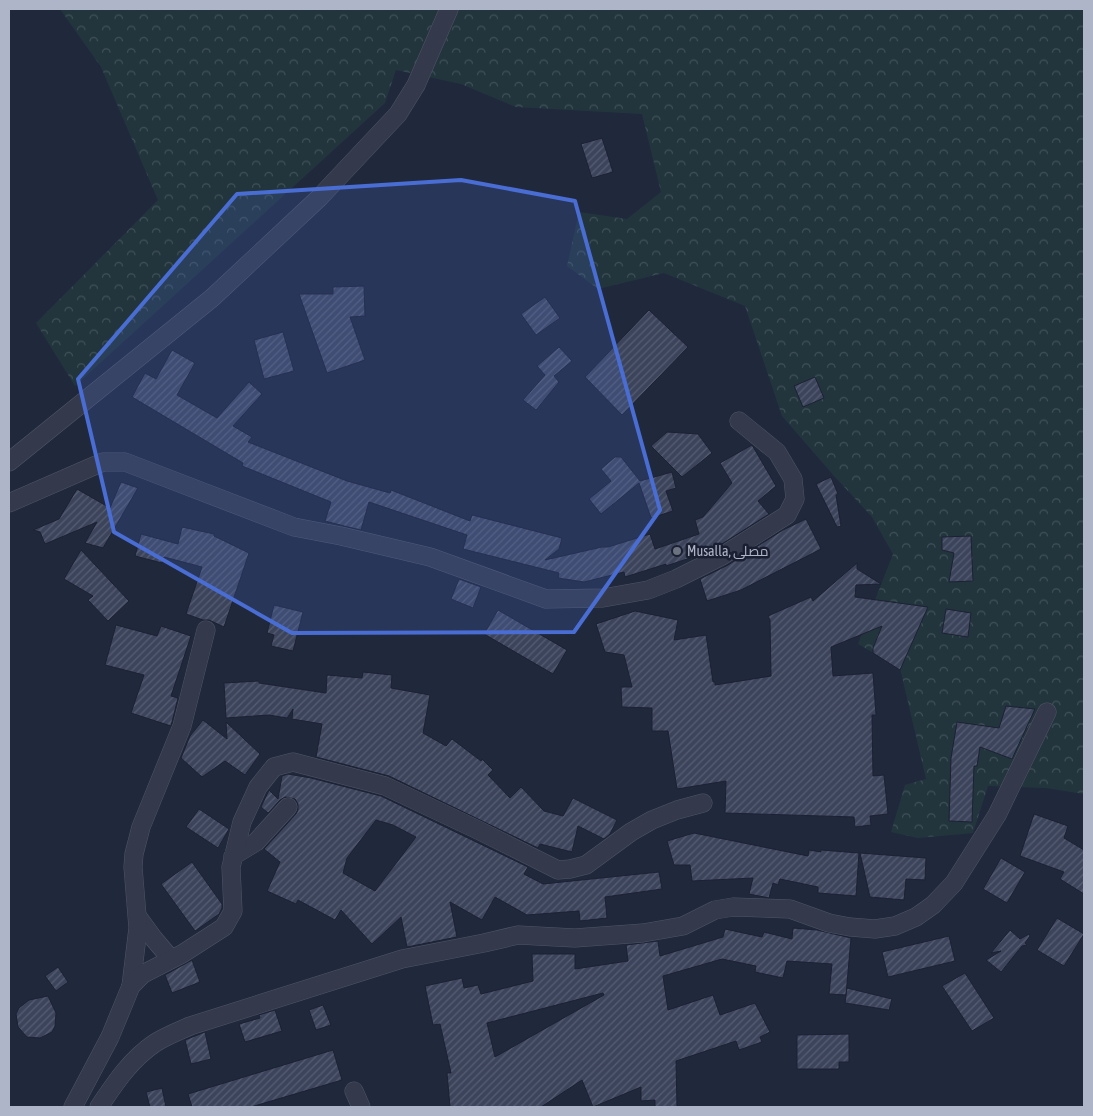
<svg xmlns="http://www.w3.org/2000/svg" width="1093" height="1116" viewBox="0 0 1093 1116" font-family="'Asap Condensed',Cairo,sans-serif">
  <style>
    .forest { fill: url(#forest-crowns) }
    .building { fill: url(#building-hatch); stroke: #1c2133; fill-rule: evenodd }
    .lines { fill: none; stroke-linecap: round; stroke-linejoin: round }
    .minor-casing { stroke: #4f5567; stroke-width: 19 }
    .minor { stroke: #343a4c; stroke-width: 18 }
    .marked { fill: #496dd3; fill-opacity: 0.2; stroke: #496dd3; stroke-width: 4; stroke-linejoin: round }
    .worship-dot { fill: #6b7280; stroke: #1a1f31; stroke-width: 2 }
    .labels { text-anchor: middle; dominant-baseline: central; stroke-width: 5; stroke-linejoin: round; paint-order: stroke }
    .poi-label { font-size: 14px; fill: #afb5c8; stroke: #1a1f31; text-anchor: start }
  </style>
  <defs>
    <pattern id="forest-crowns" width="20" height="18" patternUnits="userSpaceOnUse" patternTransform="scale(1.25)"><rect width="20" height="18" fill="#22353d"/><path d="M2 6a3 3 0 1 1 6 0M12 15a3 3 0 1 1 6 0" fill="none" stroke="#405058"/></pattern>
    <pattern id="building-hatch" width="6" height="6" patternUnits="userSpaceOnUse" patternTransform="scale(1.25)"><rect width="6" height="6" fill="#3c445c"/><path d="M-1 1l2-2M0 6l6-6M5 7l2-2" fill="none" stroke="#565d72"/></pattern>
  </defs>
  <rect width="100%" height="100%" fill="#20283c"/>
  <polygon class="forest" points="60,9 1084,9 1084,794 1046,788 988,786 973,833 918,838 891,832 905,785 926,779 900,668 858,644 893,554 872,517 835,477 782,416 745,306 664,273 598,289 567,266 579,212 627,219 661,192 642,114 516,107 461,84 396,70 385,103 75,386 36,323 158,200 101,67"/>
  <g class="building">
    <polygon points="602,138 613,172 592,178 581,144"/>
    <polygon points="364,286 365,316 350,317 365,360 327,373 299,294 333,294 333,287"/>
    <polygon points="545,297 560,318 536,335 521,314"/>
    <polygon points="649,310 688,347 622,415 585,377"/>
    <polygon points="283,332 294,371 264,379 254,340"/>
    <polygon points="559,347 572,361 554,376 559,382 536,410 523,400 545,375 537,366"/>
    <polygon points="172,350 195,363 177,395 217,418 249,382 262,394 233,426 252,437 248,442 347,481 390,493 391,490 470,521 472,515 562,538 559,549 545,560 602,547 608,547 650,534 655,549 699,534 695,520 703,517 732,483 720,463 752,445 776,486 758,501 769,514 717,547 693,559 691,552 690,558 666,566 666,564 625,577 624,572 584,582 558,578 559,573 463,549 467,535 369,502 361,530 348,527 325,521 331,502 242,466 243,463 132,397 145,373 156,379"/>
    <polygon points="815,377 824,398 803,407 794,386"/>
    <polygon points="667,432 698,434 712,453 682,477 651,446"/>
    <polygon points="615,457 621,457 640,481 672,472 676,488 666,491 673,511 651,518 639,483 601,514 589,499 611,481 601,469"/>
    <polygon points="831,477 838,494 836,495 841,526 837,527 816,484"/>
    <polygon points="121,482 138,488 103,548 85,543 97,522 45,544 40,532 33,530 59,519 77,489 110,508"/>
    <polygon points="806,519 821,549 741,590 707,601 700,579 728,565 783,530"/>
    <polygon points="182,527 214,534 214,536 249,553 224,627 209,620 203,620 186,614 202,567 164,557 162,563 135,556 141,534 178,544"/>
    <polygon points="971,536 973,581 949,582 954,553 942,550 942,537"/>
    <polygon points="81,550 129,601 108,621 88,600 93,596 64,579"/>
    <polygon points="857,563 857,569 881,584 856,585 855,597 928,607 900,670 873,653 873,648 882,626 831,647 833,676 873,673 876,715 872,715 873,776 884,775 888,814 870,816 871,825 855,827 854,817 725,813 726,781 677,789 668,731 652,731 652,708 622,707 621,687 632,687 624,655 605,652 596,624 635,611 678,620 674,640 706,635 713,682 715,682 715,685 771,676 770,620 768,616 811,597 813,601"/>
    <polygon points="459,579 481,587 473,608 451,599"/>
    <polygon points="274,605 303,612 293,651 271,646 274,635 267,633"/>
    <polygon points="946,609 971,613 968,637 942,633"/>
    <polygon points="498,610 567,650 553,674 484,634"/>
    <polygon points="116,625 157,636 161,626 191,636 171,696 178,698 171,726 131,713 144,675 105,665"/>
    <polygon points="363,672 392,675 391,688 430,695 423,733 446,746 452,739 481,761 482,759 493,770 488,775 510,798 521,787 544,811 563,816 573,798 617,820 610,834 604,839 578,826 572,852 540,844 538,848 389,776 316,757 322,724 292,719 293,709 287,718 269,715 226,718 224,683 259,681 259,683 326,693 327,675 362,678"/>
    <polygon points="1006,706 1035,709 1012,759 980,747 977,766 974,766 972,822 949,821 951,758 957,722 999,728"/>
    <polygon points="203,720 227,739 226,722 260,754 245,775 225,761 202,777 181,758 190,736"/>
    <path d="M288 774 311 778 381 796 528 867 524 874 543 884 659 872 662 889 605 897 607 918 580 921 579 911 527 915 495 897 482 920 450 902 457 937 407 947 401 917 372 944 341 910 335 920 298 900 296 904 267 891 280 862 264 849 296 814 298 810V804L295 799 285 797 280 800 268 813 261 807 269 790 278 799 282 776ZM376 820 393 825 416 837 375 891 343 873 347 858Z"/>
    <polygon points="199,809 229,829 218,848 186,827"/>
    <polygon points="1034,814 1068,826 1064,838 1084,850 1084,894 1060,879 1064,872 1020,856"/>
    <polygon points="694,833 808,856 809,850 821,852 821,850 859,853 856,896 818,893 818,887 780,879 778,885 773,883 769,898 749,894 753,878 692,881 690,865 674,865 667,841"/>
    <polygon points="860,853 926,858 925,880 906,879 904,900 870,897"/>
    <polygon points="1001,858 1025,872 1007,903 983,889"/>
    <polygon points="192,862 222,904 222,908 219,914 195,931 161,884"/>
    <polygon points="1057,918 1084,934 1064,966 1037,950"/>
    <path d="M793 928 817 930 851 938 846 995 829 994 832 964 787 961 783 978 755 972 756 966 722 959 663 976 668 1010 713 995 720 1015 755 1003 770 1032 760 1037 762 1042 739 1050 736 1041 676 1061 677 1107H655V1100L641 1101V1087L593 1107 582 1080 541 1107H450L447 1073H451L440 1024 433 1025 425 986 462 978 464 988 478 985 481 994 533 981 532 954H575V969L628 961 626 945 658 941 660 956 723 937 725 929 762 937 764 932 792 939ZM603 993 604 995 495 1057 487 1023Z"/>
    <polygon points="1010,930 1020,939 1029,934 1030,936 1025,943 1027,945 1022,946 1001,972 986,960 1001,951 991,953"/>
    <polygon points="949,936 955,961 888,977 882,952"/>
    <polygon points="192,960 200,982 172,993 165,975"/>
    <polygon points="58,967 68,982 56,991 45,976"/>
    <polygon points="965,973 994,1018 972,1031 942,986"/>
    <polygon points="847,988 892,999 889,1010 845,1003"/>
    <polygon points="48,996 56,1013 55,1026 52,1032 40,1038 27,1037 18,1027 16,1014 19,1008 29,1000"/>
    <polygon points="323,1005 331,1025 316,1030 309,1010"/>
    <polygon points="275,1010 282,1031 245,1042 239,1024 260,1018 259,1015"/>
    <polygon points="205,1032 211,1059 191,1064 185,1040"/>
    <polygon points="849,1034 849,1062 839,1062 839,1069 797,1069 797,1035"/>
    <polygon points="333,1050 342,1080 251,1107 192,1107 188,1094"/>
    <polygon points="162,1088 166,1107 150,1107 146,1092"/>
  </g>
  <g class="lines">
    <defs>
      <g id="minor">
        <polyline points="9,462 212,298 319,198 398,114 416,85 449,9"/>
        <polyline points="9,503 103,462 125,462 294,527 341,536 430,557 546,599 603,598 648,590 676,579 722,556 787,515 795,499 793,479 777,452 739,421"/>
        <polyline points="233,856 256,842 288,807"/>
        <polyline points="138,917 154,939 171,959"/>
        <polyline points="131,986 138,928 133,867 134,854 141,827 182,726 206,630"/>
        <polyline points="354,1091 361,1107"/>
        <polyline points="73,1107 110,1037 131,986 143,974 182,954 224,927 233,911 231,867 242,822 258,787 274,767 293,762 385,786 478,830 558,870 570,869 586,865 631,832 652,820 677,810 703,803"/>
        <path d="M99 1107C115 1083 131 1059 155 1043 166 1036 179 1031 190 1026L402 959 484 943 518 935 575 938 643 933 683 926 715 910 733 907 790 909 829 923 850 927 875 929 895 926 916 917 933 905 954 883 997 815 1047 712"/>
      </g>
    </defs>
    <use href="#minor" class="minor-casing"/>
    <use href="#minor" class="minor"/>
  </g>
  <path class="marked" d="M461 180 575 201 660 510 574 632 292 633 114 532 78 379 237 194Z"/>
  <circle class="worship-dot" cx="677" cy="551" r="5"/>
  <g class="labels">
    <g class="poi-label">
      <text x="687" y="551">Musalla, مصلى</text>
    </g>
  </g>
  <rect width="1093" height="1116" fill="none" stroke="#afb5c8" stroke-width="20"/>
</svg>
